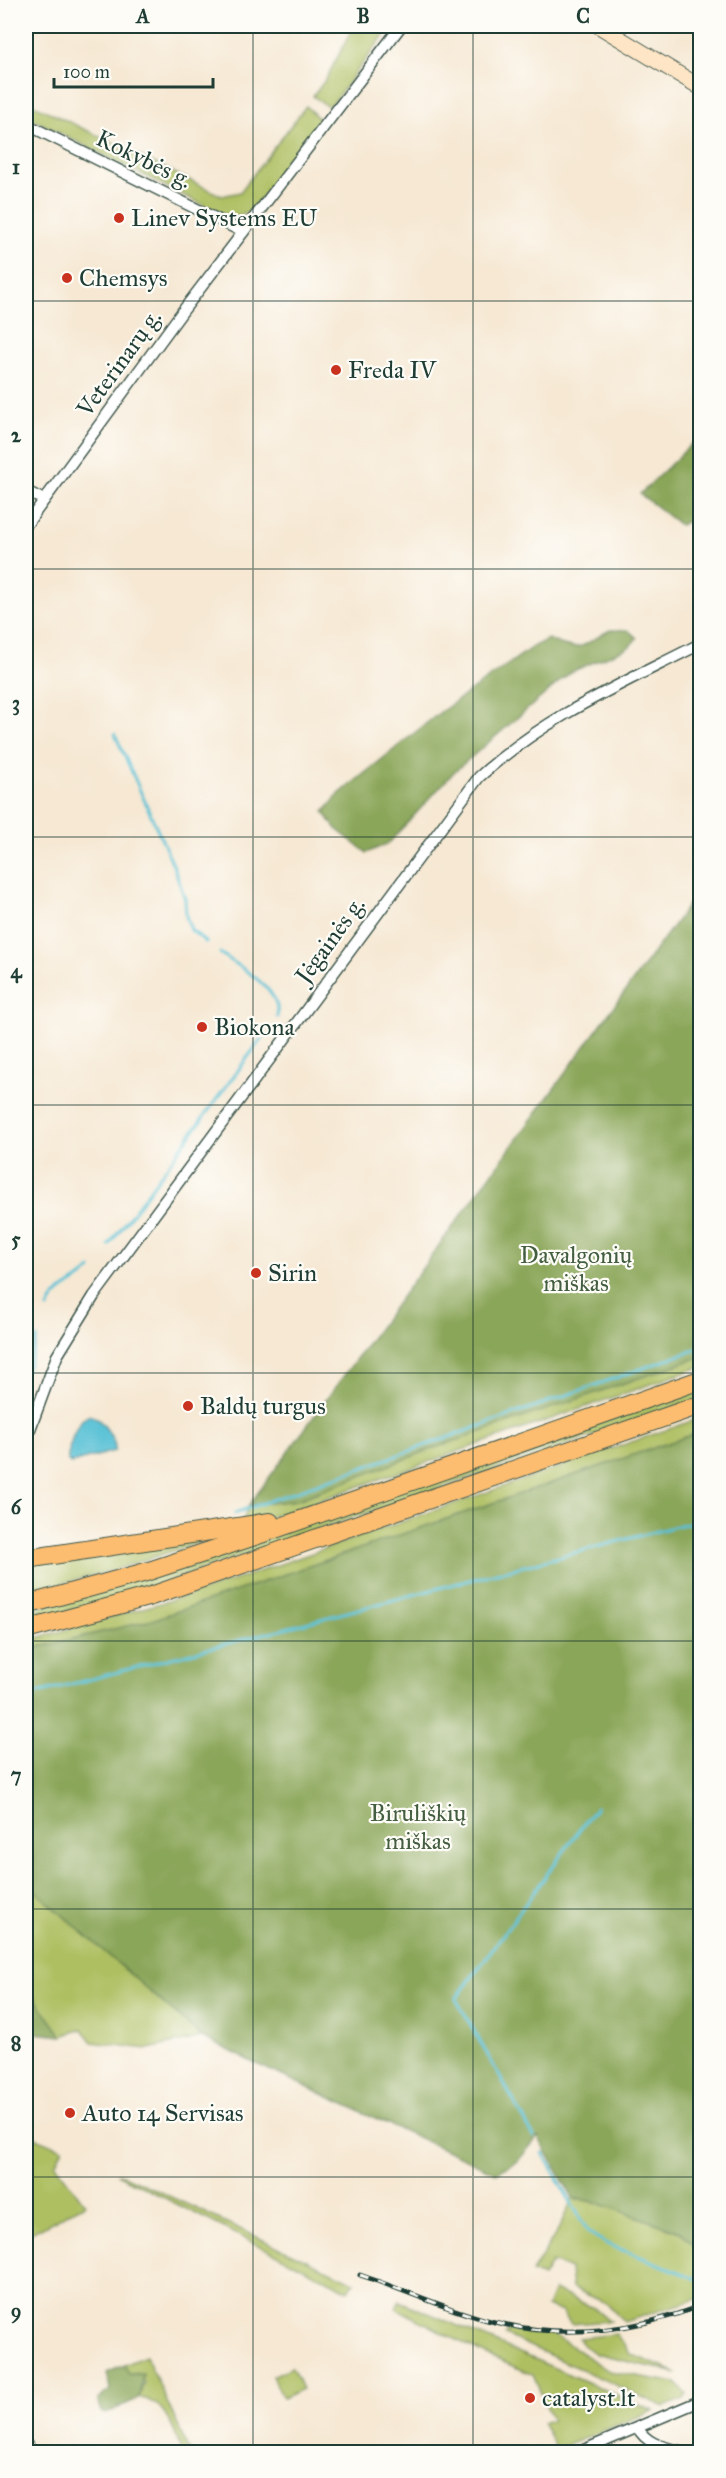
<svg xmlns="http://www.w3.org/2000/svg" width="726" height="2478" viewBox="0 0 726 2478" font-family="'IM FELL Great Primer',serif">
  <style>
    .green { fill: #aebf62; stroke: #667e4b; stroke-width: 1.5 }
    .forest { fill: #8aa658; stroke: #547246; stroke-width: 1.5 }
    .water { fill: #58c1d5; stroke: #3c7f84; stroke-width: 1.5 }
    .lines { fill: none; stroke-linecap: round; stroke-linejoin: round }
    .stream { stroke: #58c1d5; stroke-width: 3 }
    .minor-casing { stroke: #3f574c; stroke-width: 13 }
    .tertiary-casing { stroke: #3f574c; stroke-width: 16 }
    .secondary-casing { stroke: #3f574c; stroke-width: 17 }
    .motorway-casing { stroke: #3f574c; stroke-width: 20 }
    .minor { stroke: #fff; stroke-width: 10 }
    .tertiary { stroke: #fff; stroke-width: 14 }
    .secondary { stroke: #fee5c5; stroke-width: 15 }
    .motorway { stroke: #fcbd6f; stroke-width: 18 }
    .rail-casing { stroke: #1f3d34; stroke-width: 5 }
    .rail { stroke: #fdfcf7; stroke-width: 3; stroke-dasharray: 9; stroke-linecap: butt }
    .grid { fill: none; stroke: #1f3d34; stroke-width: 1.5; stroke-opacity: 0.55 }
    .poi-dot { fill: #c8321e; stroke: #fdfcf7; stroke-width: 2 }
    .labels { text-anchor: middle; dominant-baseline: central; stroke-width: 4.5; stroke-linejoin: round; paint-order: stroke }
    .street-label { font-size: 24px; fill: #1f3d34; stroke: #fdfcf7 }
    .poi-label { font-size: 24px; fill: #1f3d34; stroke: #fdfcf7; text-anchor: start }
    .park-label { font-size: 24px; fill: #435e40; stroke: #fdfcf7 }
    .neatline { fill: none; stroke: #1f3d34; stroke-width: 2 }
    .grid-label { font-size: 20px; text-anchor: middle; font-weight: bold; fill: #1f3d34 }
  </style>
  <rect width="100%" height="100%" fill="#fdfcf7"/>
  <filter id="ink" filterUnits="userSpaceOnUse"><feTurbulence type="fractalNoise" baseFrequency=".0167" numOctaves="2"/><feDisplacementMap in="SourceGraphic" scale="12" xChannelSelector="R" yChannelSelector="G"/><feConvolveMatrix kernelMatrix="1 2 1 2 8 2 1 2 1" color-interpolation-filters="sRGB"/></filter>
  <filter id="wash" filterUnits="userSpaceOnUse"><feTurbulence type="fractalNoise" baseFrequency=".008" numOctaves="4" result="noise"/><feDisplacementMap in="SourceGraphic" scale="24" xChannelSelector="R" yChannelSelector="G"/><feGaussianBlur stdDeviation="1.35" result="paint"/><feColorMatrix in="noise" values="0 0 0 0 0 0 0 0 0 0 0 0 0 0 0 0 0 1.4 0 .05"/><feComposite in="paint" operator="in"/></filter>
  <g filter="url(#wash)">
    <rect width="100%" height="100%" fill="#f6e8d3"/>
    <g class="green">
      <polygon points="354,26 391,26 333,103 327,106 313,96 326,79"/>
      <path d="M26 101 222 196 240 192 306 106 319 119C316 131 258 205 247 213 237 219 225 215 215 211L26 116Z"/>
      <polygon points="700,1357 700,1367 274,1516 242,1522 249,1505 297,1500 437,1447"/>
      <polygon points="700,1387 700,1399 124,1596 26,1623 26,1612"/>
      <polygon points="700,1418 700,1432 152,1620 26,1650 26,1641 203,1591"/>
      <polygon points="222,1535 111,1571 26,1592 26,1568 42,1560"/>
      <polygon points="26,1883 202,2037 148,2049 92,2042 82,2029 62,2036 26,1986"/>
      <polygon points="26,2134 63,2149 55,2164 85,2204 26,2236"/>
      <polygon points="117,2174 124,2175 354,2282 349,2291"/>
      <polygon points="573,2198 595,2202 681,2232 700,2250 700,2298 624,2322 606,2303 572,2288 570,2269 552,2262 543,2277 532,2272 557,2232"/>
      <polygon points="554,2290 596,2309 610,2321 571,2324 562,2312 547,2306"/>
      <polygon points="399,2301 433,2315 653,2411 557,2449 542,2423 552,2419 533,2375 478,2351 396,2308"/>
      <polygon points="509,2330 555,2335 609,2371 676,2383 687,2394 684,2399 664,2407 505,2335"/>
      <polygon points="616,2334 630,2354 677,2373 595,2354 583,2345 579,2338"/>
      <path d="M146 2356 190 2452H183C173 2431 166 2399 139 2398L144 2382 138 2373 129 2374 124 2365Z"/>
      <polygon points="292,2367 302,2389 283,2398 272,2376"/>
    </g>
    <g class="forest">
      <polygon points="700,436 700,515 680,525 640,494"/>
      <path d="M610 630H628L637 638 629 647 571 672 454 772 389 843 367 853 336 829 324 812 339 794 439 713 534 646 548 639C583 655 580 645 610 630Z"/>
      <polygon points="700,889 700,1357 437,1447 297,1500 249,1505"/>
      <polygon points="700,1432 700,2250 681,2232 595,2202 573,2198 538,2137 517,2162 496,2173 254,2063 202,2037 26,1883 26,1650 152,1620"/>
      <polygon points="26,1986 27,1987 62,2036 26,2032"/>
      <polygon points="124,2365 129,2374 143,2374 139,2398 106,2414 102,2412 98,2399 110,2390 107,2373"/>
    </g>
    <path class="water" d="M88 1415C100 1415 117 1441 115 1451L71 1463 68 1462C67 1449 76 1421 88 1415Z"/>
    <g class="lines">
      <g class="stream">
        <polyline points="115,734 174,867 185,899 186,916 191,930 206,942"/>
        <path d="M220 953C239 967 283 989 277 1017"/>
        <polyline points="109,1245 262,1038"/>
        <path d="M48 1308C57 1287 77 1285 91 1269"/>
        <polyline points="26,1372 37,1338"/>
        <polyline points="235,1513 700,1348"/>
        <polyline points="26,1696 700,1520"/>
        <polyline points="534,2137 456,1999 596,1807"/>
        <polyline points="543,2153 588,2232 607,2244 700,2280"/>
      </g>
    </g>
  </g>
  <g filter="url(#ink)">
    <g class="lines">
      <defs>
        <g id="minor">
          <polyline points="26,124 243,232"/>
          <polyline points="26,491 44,500"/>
          <polyline points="26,525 182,312 401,26"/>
          <path d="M26 1440 57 1356 94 1296 479 777C546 716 620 685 700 644"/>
          <path d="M638 2428C647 2445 665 2447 683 2452"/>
          <polyline points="579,2452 700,2401"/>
        </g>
        <polyline id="tertiary" points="26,2446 29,2452"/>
        <polyline id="secondary" points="599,26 700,87"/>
        <g id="motorway">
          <polyline points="26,1559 270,1522"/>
          <polyline points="26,1605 146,1572 258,1535 700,1380"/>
          <polyline points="26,1630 151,1596 700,1405"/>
        </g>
      </defs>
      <use href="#minor" class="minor-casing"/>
      <use href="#tertiary" class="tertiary-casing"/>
      <use href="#secondary" class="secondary-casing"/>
      <use href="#motorway" class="motorway-casing"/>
      <use href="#minor" class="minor"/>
      <use href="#tertiary" class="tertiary"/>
      <use href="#secondary" class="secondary"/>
      <use href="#motorway" class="motorway"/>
      <defs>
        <path id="rail" d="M360 2275C407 2291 455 2313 503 2324 568 2339 638 2330 700 2306"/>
      </defs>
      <use href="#rail" class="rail-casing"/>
      <use href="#rail" class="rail"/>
    </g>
  </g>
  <path class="grid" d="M253 26V2452M473 26V2452M26 301H700M26 569H700M26 837H700M26 1105H700M26 1373H700M26 1641H700M26 1909H700M26 2177H700"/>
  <g class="poi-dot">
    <circle cx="119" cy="218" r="6"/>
    <circle cx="67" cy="278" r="6"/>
    <circle cx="336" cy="370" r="6"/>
    <circle cx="202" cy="1027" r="6"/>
    <circle cx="256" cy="1273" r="6"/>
    <circle cx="188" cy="1406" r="6"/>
    <circle cx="70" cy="2113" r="6"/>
    <circle cx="530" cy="2398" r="6"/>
  </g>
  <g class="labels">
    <g class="street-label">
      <text transform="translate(144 159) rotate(26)">Kokybės g.</text>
      <text transform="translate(119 363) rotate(-54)">Veterinarų g.</text>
      <text transform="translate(330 940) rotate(-54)">Jėgainės g.</text>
    </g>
    <g class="poi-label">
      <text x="131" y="218">Linev Systems EU</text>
      <text x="79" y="278">Chemsys</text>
      <text x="348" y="370">Freda IV</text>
      <text x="214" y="1027">Biokona</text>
      <text x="268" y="1273">Sirin</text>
      <text x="200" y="1406">Baldų turgus</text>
      <text x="82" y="2113">Auto 14 Servisas</text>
      <text x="542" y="2398">catalyst.lt</text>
    </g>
    <g class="park-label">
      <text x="576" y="1255">Davalgonių<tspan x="576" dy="28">miškas</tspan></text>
      <text x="418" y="1813">Biruliškių<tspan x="418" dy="28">miškas</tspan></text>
    </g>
  </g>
  <rect width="726" height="2478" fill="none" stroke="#fdfcf7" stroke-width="66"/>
  <path d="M54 78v9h159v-9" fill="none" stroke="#1f3d34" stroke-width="3"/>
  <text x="63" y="78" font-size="18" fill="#1f3d34" stroke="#fdfcf7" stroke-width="4.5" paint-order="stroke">100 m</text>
  <rect x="33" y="33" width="660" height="2412" class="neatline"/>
  <g class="grid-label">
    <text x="143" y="23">A</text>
    <text x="363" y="23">B</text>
    <text x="583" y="23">C</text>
    <text x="16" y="174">1</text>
    <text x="16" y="442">2</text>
    <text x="16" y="710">3</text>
    <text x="16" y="978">4</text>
    <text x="16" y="1246">5</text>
    <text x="16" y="1514">6</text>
    <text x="16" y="1782">7</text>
    <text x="16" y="2050">8</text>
    <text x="16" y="2318">9</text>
  </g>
</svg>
